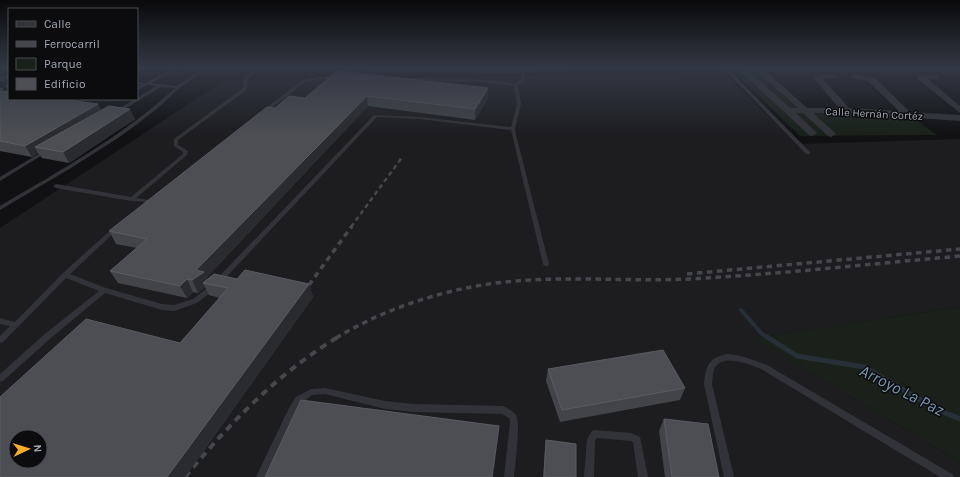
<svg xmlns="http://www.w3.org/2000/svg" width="960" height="477" viewBox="0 0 960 477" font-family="Karla,sans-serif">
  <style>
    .built { fill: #1d1d20; fill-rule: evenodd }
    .green { fill: #19211a }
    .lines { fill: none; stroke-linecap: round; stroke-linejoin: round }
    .stream-far1 { stroke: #273037; stroke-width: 4 }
    .stream { stroke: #273037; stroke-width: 5 }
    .lane { fill: #323338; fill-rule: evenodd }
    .street { fill: #323338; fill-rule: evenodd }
    .rail-far3 { stroke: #45474d; stroke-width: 2; stroke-dasharray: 3.5 3; stroke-linecap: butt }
    .rail-far2 { stroke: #45474d; stroke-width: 2.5; stroke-dasharray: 4.5 3.5; stroke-linecap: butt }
    .rail-far1 { stroke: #45474d; stroke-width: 3.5; stroke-dasharray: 5.5 4.5; stroke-linecap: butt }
    .rail { stroke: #45474d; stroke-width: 4; stroke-dasharray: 7 5.5; stroke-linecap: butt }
    .wall { fill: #424448 }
    .shaded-wall { fill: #2a2b2e }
    .building { fill: #4d4e54; stroke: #5a5c63; fill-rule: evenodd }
    .labels { text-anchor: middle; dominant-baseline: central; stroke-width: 3; stroke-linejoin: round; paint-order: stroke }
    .far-street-label { font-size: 11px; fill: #a2a8b4; stroke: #0c0c0e }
    .near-water-label { font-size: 17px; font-style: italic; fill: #7697b1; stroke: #0c0c0e }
  </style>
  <rect width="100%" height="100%" fill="#111113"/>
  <path class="built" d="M725 74 798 144 960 139V307L755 338 960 462V477H0V228L225 80ZM16 437H40V461H16Z"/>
  <g class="green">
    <polygon points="730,68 760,70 806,111 907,114 937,135 800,136"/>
    <polygon points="960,307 960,462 754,338"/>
  </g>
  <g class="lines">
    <polyline class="stream-far1" points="741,310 762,334 769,338"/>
    <polyline class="stream" points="767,337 797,356 864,367 936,409 960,419"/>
    <g class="lane">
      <path d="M174 68H179L151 83 177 86 204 68H209L179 88 160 106 140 122 118 138 71 168 0 210V206C61 170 123 136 175 88L161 87 118 113 114 112 135 99H137V98L156 86 147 85 137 90V87L142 85 137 84V82L146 83Z"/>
      <polygon points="548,68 576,68 574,69 535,71 533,70 535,69"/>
      <polygon points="719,68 724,68 731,72 810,152 810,154 806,154 729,74"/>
      <polygon points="255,69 258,70 247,80 248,86 245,91 178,140 178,145 188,151 188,152 187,155 136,198 149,200 150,201 149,202 131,201 56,188 53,186 56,184 131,197 183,154 183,152 174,146 174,139 242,89 244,86 243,80"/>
      <polygon points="520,70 523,71 525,78 518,85 521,104 515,129 516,135 549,264 548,266 544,266 543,264 511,130 420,119 377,117 215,289 197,303 174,311 162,310 105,293 52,337 3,381 0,382 0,374 46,333 99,291 66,278 3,342 0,343 0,336 10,326 0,324 0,318 15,322 63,273 114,227 118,227 119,228 70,274 106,288 162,304 174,305 193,299 211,285 374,115 420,117 511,127 517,104 514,86 486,82 402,80 400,79 401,78 486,80 515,84 521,78"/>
      <polygon points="337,76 338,76 338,78 320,79 305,82 266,112 262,111 303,80 320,77"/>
      <polygon points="9,89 9,91 0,95 0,93"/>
      <path d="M103 99H117C114 101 106 101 103 99Z"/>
      <polygon points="45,150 49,150 49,151 0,181 0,177"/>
      <path d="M727 354C741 355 754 360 767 365L952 474 954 477H940L761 369C750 365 726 354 716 366 712 370 713 378 712 384L734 477H724L704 384C706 366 708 358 727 354Z"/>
      <path d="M325 388 385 401 413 404 503 406C507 408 513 411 516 415 521 423 515 465 514 477H504L510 422 509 418 502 414 413 412 385 409 325 394 312 395 302 403 295 414 266 477H256L289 408 296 397 311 389Z"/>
      <polygon points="595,430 631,433 640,437 648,477 638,477 633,442 630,441 599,438 597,438 595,440 594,477 584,477 587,439 592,431"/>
    </g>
    <g class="street">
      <polygon points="181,68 539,68 539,70 535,72 521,73 185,70"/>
      <path d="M737 68H960L959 72H767L807 108H839L814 78C819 73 830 72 836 76L835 78 823 79 849 108 899 111 869 82 851 78 850 76 854 74 875 78 910 112 960 115V121L846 113H813L834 132 836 134 831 137 828 136 803 113H796L815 131 817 133 812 136 809 135ZM750 72H758L798 108H790Z"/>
      <polygon points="9,74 9,79 0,82 0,77"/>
      <polygon points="918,75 938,75 938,79 928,79 960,106 960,113 918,79"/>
    </g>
    <g class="rail-far3">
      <polyline points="0,73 9,69"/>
      <polyline points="0,90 9,85"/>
    </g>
    <polyline class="rail-far2" points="351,227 403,156"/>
    <g class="rail-far1">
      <polyline points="687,274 960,249"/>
      <polyline points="303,293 352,226"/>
      <path d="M336 338C381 311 430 294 482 285 550 274 621 282 689 279 780 274 870 264 960 256"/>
    </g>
    <path class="rail" d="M185 477C230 423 277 374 338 337"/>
  </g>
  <g class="wall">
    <polygon points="488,88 488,98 475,120 368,106 206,278 207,279 237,279 309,284 313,297 185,477 0,477 180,343 220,298 209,295 205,287 198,293 193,292 187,298 118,283 110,271 137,248 116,244 109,231 275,108 305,98"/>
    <polygon points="0,91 101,110 135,119 69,163 42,158 38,153 32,157 0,151"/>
    <polygon points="548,369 685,388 680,400 560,422 546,381"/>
    <polygon points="664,419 719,477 665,477 659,431"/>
    <polygon points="546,440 576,477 543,477 545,449"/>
  </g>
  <g class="shaded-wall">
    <polygon points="488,88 488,98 475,120 475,109"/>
    <polygon points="367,96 368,106 206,278 209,284 203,283 205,287 198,293 192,280 196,270"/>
    <polygon points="98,104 104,115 35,147 38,153 32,157 25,146"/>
    <polygon points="130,109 135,119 69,163 63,152"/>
    <polygon points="187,279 193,292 187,298 180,286"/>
    <polygon points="309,284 313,297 185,477 167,477"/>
    <polygon points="499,426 498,439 493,477 492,477"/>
  </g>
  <g class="building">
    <polygon points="337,71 488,88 475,109 367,96 196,270 204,272 192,280 187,279 180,286 110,271 147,239 109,231 267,107 275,108 289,96 305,98"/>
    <polygon points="0,91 9,92 9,99 60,99 98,104 25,146 0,141"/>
    <polygon points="109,106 130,109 63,152 35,147"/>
    <path d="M245 270 309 284 167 477H0V397L86 319 180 343 228 288 203 283 214 274 237 279ZM16 437H40V461H16Z"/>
    <polygon points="663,350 685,388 562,410 548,369"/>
    <polygon points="301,400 499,426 492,477 265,477"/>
    <polygon points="664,419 708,424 719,477 672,477"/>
    <polygon points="546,440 576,444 576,477 544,477"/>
  </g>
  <linearGradient id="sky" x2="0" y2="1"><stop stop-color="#09090a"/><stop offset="0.5" stop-color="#323844"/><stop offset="1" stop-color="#323844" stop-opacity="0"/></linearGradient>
  <rect width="960" height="135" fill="url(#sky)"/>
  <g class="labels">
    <g class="far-street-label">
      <text transform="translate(874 114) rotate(3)">Calle Hernán Cortéz</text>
    </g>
    <g class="near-water-label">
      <text transform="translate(902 390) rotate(27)">Arroyo La Paz</text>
    </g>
  </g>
  <rect x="8" y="8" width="130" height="92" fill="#0c0c0e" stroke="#484a50"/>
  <rect x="16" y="21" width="20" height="6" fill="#323338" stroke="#484a50"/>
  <text x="44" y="28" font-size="12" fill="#a2a8b4">Calle</text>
  <rect x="16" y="41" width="20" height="6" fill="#45474d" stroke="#484a50"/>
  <text x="44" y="48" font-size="12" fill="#a2a8b4">Ferrocarril</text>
  <rect x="16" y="58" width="20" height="12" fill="#19211a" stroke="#484a50"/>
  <text x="44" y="68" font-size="12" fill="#a2a8b4">Parque</text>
  <rect x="16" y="78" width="20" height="12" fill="#4d4e54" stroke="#484a50"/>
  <text x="44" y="88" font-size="12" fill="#a2a8b4">Edificio</text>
  <g transform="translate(28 449) rotate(86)"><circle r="19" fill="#0c0c0e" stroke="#484a50"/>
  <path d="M0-3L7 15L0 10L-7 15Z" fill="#f9ae23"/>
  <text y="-6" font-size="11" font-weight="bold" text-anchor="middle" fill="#a2a8b4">N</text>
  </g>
</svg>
